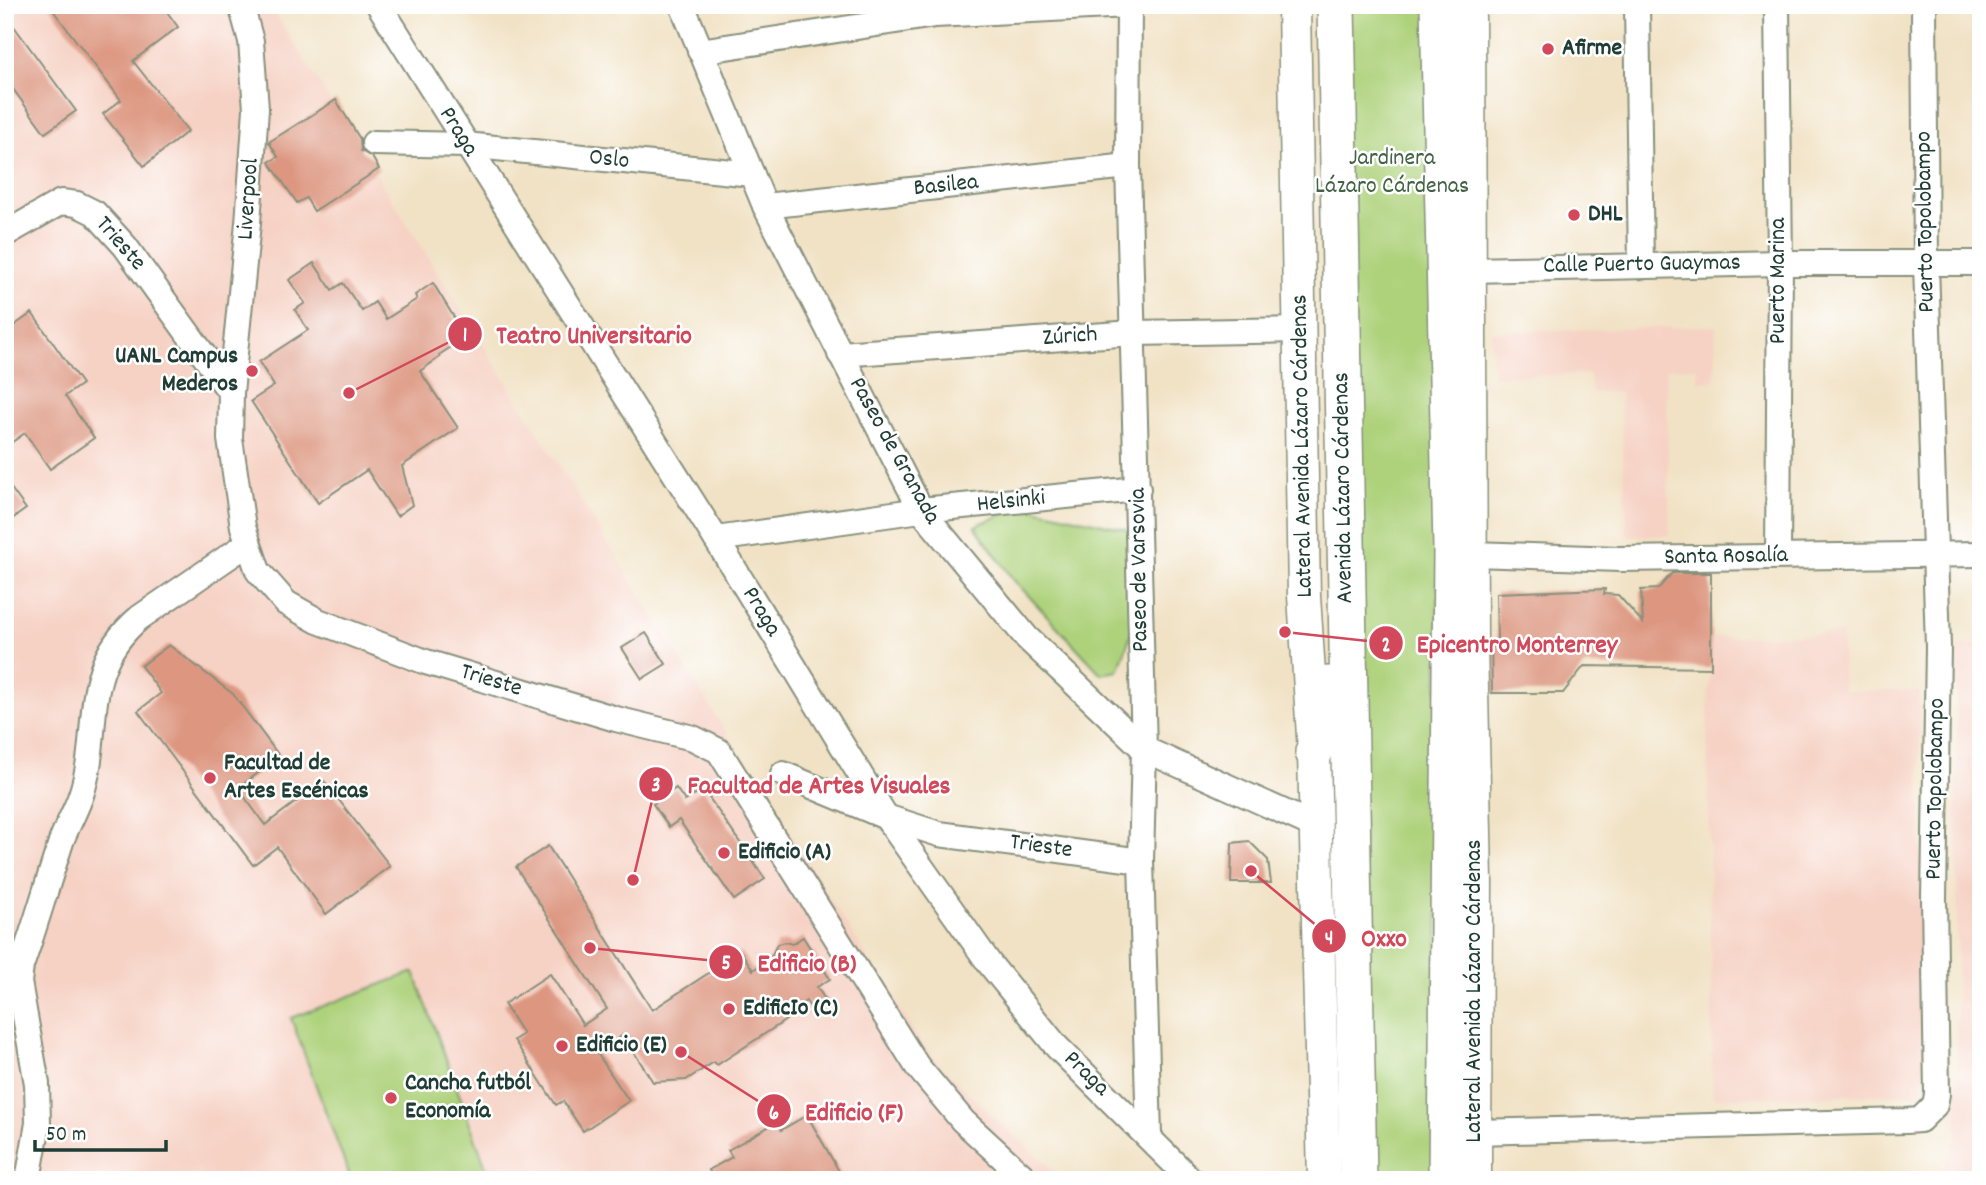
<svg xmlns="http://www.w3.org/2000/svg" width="1986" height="1185" viewBox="0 0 1986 1185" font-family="Dekko,sans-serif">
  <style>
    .built { fill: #f6d2c4 }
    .green { fill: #aed27c; stroke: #668858; stroke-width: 2 }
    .building { fill: #dd9781 }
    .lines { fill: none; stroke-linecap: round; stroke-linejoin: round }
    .minor-casing { stroke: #88907c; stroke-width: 28 }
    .major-casing { stroke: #88907c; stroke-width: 35 }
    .highway-casing { stroke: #88907c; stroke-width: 40 }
    .minor { stroke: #fff; stroke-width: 24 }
    .major { stroke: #fff; stroke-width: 32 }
    .highway { stroke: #fff; stroke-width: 37 }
    .poi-dot { fill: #d1495b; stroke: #fff; stroke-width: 2.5 }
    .labels { text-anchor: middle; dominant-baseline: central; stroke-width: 5; stroke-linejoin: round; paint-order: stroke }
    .poi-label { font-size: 24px; font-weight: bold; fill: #1f3d34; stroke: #fff; text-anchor: start }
    .street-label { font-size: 24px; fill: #1f3d34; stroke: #fff }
    .park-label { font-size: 24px; fill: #436246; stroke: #fff }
    .leader { fill: none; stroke: #d1495b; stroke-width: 2.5 }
    .callout-dot { fill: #d1495b; stroke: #fff; stroke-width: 2.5 }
    .mark-label { font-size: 21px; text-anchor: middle; font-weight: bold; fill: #fff }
    .callout-label { font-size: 26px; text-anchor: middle; font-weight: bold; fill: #d1495b; stroke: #fff; stroke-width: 5; stroke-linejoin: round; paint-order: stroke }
  </style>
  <rect width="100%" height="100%" fill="#fff"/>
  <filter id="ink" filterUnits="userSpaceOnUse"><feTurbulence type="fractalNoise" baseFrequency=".0143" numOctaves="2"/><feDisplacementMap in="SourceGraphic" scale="14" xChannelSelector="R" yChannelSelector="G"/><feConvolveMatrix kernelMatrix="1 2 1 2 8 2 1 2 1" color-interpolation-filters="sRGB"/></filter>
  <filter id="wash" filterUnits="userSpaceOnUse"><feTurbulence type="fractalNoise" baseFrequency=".00686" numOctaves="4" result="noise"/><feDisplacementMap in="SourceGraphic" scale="28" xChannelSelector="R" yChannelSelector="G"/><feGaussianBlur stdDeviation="1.57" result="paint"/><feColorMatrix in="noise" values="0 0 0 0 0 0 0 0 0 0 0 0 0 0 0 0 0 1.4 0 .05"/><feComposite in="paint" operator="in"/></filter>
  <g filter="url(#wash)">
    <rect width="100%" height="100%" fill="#f1e2c5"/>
    <g class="built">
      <polygon points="5,5 270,5 918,1038 940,1065 982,1106 1064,1180 5,1180"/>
      <polygon points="1716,326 1715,381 1698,381 1697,367 1666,369 1670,535 1627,537 1620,392 1592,392 1590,374 1493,376 1491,332"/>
      <polygon points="1842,634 1843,691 1919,691 1924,1094 1713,1098 1707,725 1712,637"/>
      <polygon points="1957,646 1981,646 1981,1180 1939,1180 1957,1138"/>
    </g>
    <g class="green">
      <polygon points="1336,5 1439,5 1437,1180 1374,1180"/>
      <polygon points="1022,506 1130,530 1134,625 1118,671 1101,674 1012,578 975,526"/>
      <polygon points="414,972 490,1178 485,1180 351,1180 291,1018"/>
    </g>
    <g id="blocks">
      <g class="building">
        <polygon points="49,5 162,5 178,27 133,61 188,131 144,166 103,114 121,100"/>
        <polygon points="5,14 76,111 45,133 5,78"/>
        <polygon points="336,100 360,139 361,151 372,157 379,169 314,211 306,198 297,203 278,175 269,162 278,157 269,142"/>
        <polygon points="314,263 332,290 343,283 362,311 375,302 386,319 417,299 415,295 433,283 466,337 439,355 440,357 420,371 458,428 402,466 412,505 397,516 367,470 318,503 251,401 274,386 259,362 308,330 295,310 305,303 289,280"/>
        <polygon points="32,313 82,384 65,396 94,438 50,469 25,433 5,447 5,332"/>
        <polygon points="5,480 26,509 5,524"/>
        <polygon points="1672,573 1711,573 1711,668 1584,666 1563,693 1492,693 1491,641 1497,640 1496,593 1605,589 1604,594 1618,595 1643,623 1641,590 1658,589"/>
        <polygon points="646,633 666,664 642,679 622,648"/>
        <polygon points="169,645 233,694 280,757 238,788 265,825 324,781 390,866 326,914 277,847 253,865 138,711 161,693 141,666"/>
        <polygon points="676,788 685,801 703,789 765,879 734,900 679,820 669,827 653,804"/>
        <polygon points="1249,841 1268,860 1271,883 1231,883 1232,843"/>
        <polygon points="548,846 652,1010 741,952 753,970 770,959 777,944 785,942 792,944 803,937 830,979 817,987 826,1001 812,1010 806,1001 783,1016 786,1020 717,1065 714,1062 686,1080 653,1082 623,1035 597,1053 629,1101 583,1131 563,1101 556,1105 514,1040 523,1034 504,1004 550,974 583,1025 607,1009 516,867"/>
        <polygon points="807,1115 844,1180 714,1180 709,1170 732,1157 728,1150 777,1122 781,1130"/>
      </g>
    </g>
  </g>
  <g filter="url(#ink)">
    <use href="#blocks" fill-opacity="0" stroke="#88907c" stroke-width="2"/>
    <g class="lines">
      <defs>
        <g id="minor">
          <polyline points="241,5 251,41 256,109 248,223 231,393 230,439 243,527 258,571 286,603 318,621 426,662 616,719 693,738 719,751 917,1066 963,1121 1027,1180"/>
          <polyline points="379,5 716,539 886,817 989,963 1057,1047 1191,1180"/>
          <polyline points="682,5 765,206 921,510 1027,638 1144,749 1315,826"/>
          <polyline points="1129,5 1128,166 1144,749 1141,861 1149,1135"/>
          <polyline points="1637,5 1641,265"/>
          <polyline points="1777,5 1780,263 1778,556"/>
          <polyline points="700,51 935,15 1128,5"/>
          <polyline points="374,143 466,145 752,174"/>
          <polyline points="765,206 1128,166"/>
          <polyline points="5,234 61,202 77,204 95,213 125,246 231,393"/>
          <polyline points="1472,270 1780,263 1981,263"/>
          <polyline points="840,354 1133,333 1301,330"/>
          <polyline points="716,539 921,510 1138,489"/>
          <polyline points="1472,554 1620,559 1981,554"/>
          <polyline points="783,774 886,817 939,834 1141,861"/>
          <polyline points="1474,1132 1906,1121 1920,1120 1935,1105 1937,1094 1934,898 1938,647 1926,264 1924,5"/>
          <path d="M28 1180 38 1123 37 1084 19 982 21 966C36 924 48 881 62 839 68 824 76 810 81 795 103 729 77 671 139 618L247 544"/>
        </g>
        <g id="major">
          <polyline points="1294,5 1304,596 1314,752 1324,1180"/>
          <polyline points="1469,5 1471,641 1476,880 1475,1180"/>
        </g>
        <g id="highway">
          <polyline points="1336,5 1358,1180"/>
          <polyline points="1439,5 1452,548 1447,1180"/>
          <polyline points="1314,752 1326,722 1328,685"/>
        </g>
      </defs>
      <use href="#minor" class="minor-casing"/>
      <use href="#major" class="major-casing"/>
      <use href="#highway" class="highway-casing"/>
      <use href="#minor" class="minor"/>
      <use href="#major" class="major"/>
      <use href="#highway" class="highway"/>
    </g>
  </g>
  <g class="poi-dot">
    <circle cx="1548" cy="49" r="7"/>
    <circle cx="1574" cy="215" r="7"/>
    <circle cx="252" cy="371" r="7"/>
    <circle cx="210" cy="778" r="7"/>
    <circle cx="724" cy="853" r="7"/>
    <circle cx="729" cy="1009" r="7"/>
    <circle cx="562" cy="1046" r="7"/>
    <circle cx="391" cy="1098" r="7"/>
  </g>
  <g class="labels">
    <g class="poi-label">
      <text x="1562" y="49">Afirme</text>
      <text x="1588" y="215">DHL</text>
      <text x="238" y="357" text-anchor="end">UANL Campus<tspan x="238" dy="28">Mederos</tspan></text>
      <text x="224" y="764">Facultad de<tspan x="224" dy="28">Artes Escénicas</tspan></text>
      <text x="738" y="853">Edificio (A)</text>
      <text x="743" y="1009">EdificIo (C)</text>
      <text x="576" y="1046">Edificio (E)</text>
      <text x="405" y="1084">Cancha futból<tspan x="405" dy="28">Economía</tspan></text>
    </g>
    <g class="street-label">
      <text transform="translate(458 132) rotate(58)">Praga</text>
      <text transform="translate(609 160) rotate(6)">Oslo</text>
      <text transform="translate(946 186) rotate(-6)">Basilea</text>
      <text transform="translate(249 199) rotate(-86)">Liverpool</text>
      <text transform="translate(1926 222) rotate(-91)">Puerto Topolobampo</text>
      <text transform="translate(120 244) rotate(49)">Trieste</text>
      <text transform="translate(1642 265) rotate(-1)">Calle Puerto Guaymas</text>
      <text transform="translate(1779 281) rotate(-90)">Puerto Marina</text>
      <text transform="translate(1070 337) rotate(-4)">Zúrich</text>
      <text transform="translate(1303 446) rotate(-91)">Lateral Avenida Lázaro Cárdenas</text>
      <text transform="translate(894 451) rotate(61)">Paseo de Granada</text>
      <text transform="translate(1344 488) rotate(-91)">Avenida Lázaro Cárdenas</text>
      <text transform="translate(1011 502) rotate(-6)">Helsinki</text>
      <text transform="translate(1726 557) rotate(-1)">Santa Rosalía</text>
      <text transform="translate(1140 570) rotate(-91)">Paseo de Varsovia</text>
      <text transform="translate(761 612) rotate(59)">Praga</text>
      <text transform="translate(491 681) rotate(17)">Trieste</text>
      <text transform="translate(1936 789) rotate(-89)">Puerto Topolobampo</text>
      <text transform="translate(1041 847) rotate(8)">Trieste</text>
      <text transform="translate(1475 991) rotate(-90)">Lateral Avenida Lázaro Cárdenas</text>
      <text transform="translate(1086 1074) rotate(44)">Praga</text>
    </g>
    <g class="park-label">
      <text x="1392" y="159">Jardinera<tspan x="1392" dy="28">Lázaro Cárdenas</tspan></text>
    </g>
  </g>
  <path class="leader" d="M349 393L465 334M1285 632L1386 643M633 880L656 784M1251 871L1329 936M590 948L726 962M681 1052L774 1111"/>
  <g class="callout-dot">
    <circle cx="349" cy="393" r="7"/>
    <circle cx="1285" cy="632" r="7"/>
    <circle cx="633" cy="880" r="7"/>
    <circle cx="1251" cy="871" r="7"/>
    <circle cx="590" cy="948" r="7"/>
    <circle cx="681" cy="1052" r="7"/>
    <circle cx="465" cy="334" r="18"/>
    <circle cx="1386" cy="643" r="18"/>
    <circle cx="656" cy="784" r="18"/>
    <circle cx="1329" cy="936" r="18"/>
    <circle cx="726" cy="962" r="18"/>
    <circle cx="774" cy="1111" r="18"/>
  </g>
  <g class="mark-label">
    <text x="465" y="341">1</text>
    <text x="1386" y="651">2</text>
    <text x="656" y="791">3</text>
    <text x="1329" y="944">4</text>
    <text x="726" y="969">5</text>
    <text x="774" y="1119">6</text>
  </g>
  <g class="callout-label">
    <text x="594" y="343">Teatro Universitario</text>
    <text x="1517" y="652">Epicentro Monterrey</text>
    <text x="819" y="793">Facultad de Artes Visuales</text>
    <text x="1384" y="946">Oxxo</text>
    <text x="807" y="971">Edificio (B)</text>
    <text x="854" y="1120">Edificio (F)</text>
  </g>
  <rect width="1986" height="1185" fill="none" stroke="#fff" stroke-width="28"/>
  <path d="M35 1140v10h131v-10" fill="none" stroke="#1f3d34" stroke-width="3.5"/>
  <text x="46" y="1140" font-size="21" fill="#1f3d34" stroke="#ffffff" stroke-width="5" paint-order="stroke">50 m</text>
</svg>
